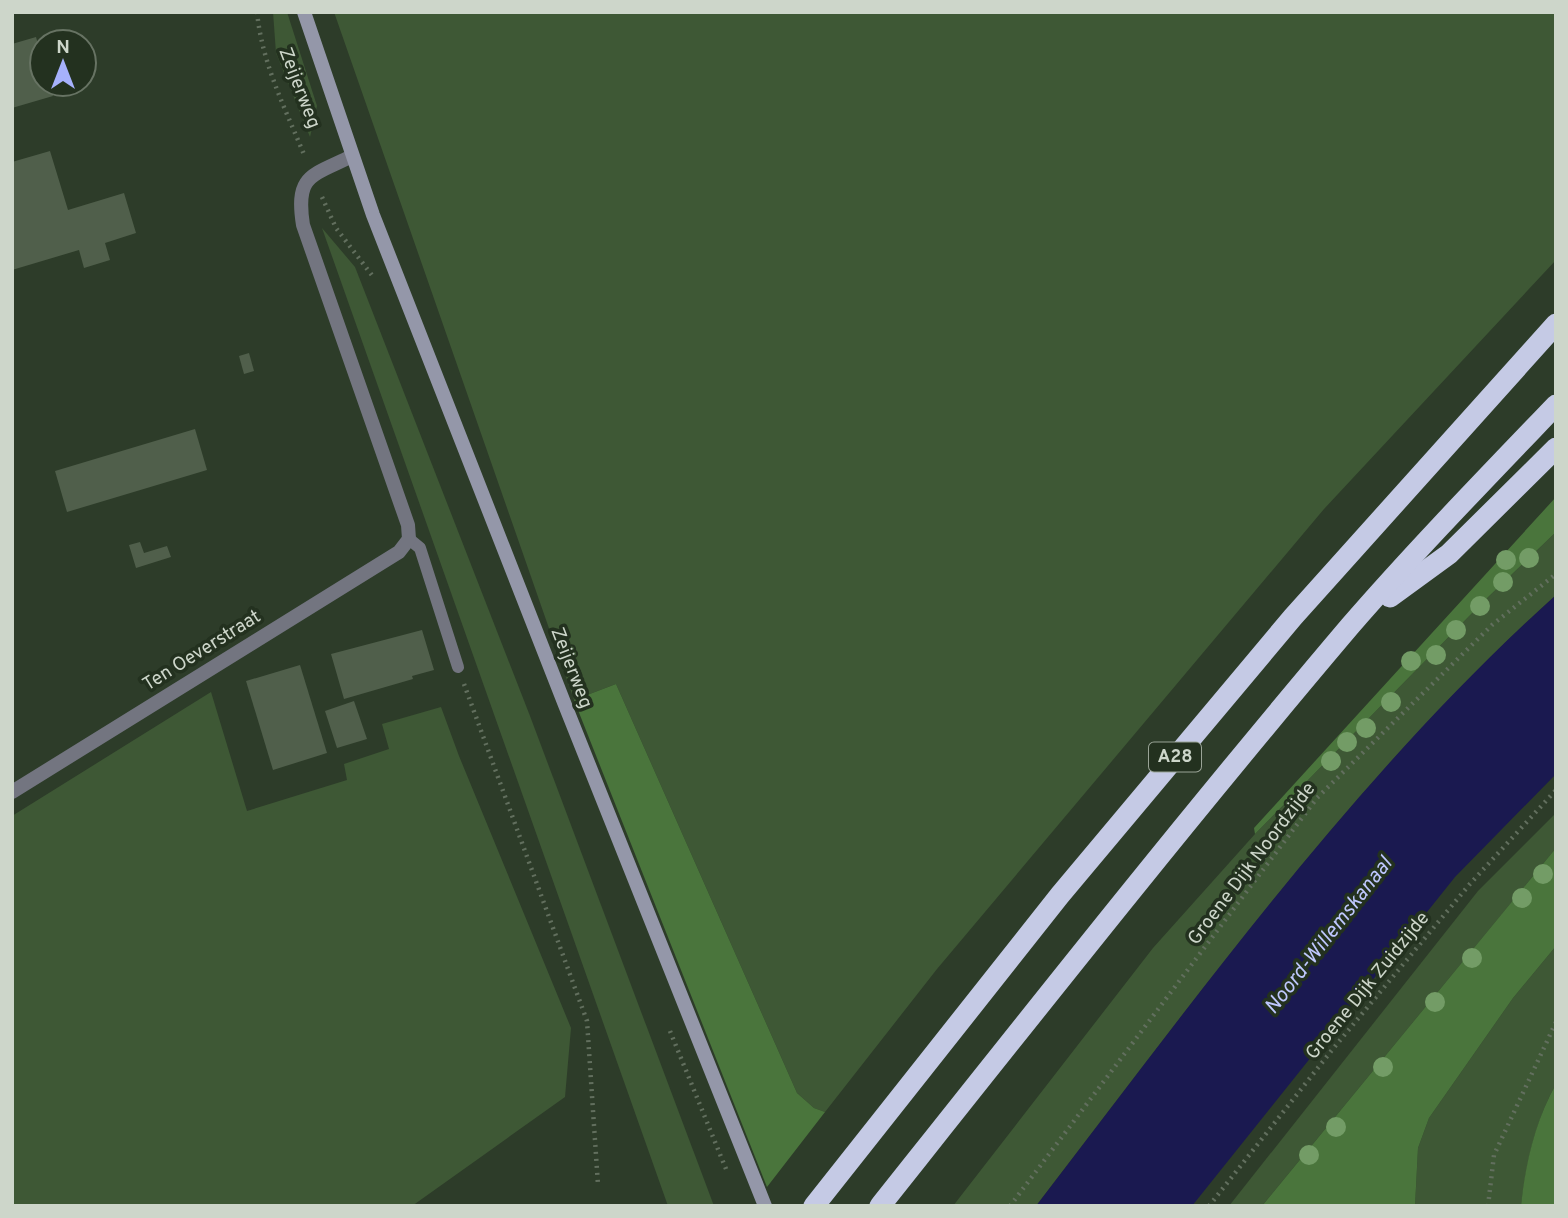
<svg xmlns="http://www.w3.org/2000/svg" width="1568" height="1218" viewBox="0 0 1568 1218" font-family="Overpass,sans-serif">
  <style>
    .green { fill: #3e5835 }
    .forest { fill: #4a753c }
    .water { fill: #1a1950 }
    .building { fill: #505f4b }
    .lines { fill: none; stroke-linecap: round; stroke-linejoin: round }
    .path { stroke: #626f5e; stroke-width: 4.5; stroke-dasharray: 2 5; stroke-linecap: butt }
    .lane { stroke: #737580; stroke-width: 12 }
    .street { stroke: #737580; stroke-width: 14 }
    .secondary { stroke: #9497a9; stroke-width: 14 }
    .highway { stroke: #c5cae5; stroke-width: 21 }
    .tree { fill: #739c66 }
    .labels { text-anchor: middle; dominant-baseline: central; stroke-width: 7; stroke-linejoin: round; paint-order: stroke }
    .shield { fill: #23311f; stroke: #9aa497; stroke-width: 2 }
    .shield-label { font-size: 18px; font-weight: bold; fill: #cdd6ca }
    .street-label { font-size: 19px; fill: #cdd6ca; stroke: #23311f }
    .water-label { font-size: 21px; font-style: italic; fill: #bec7fd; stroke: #23311f }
  </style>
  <rect width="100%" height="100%" fill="#2d3c29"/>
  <g class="green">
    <polygon points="273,12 287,12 317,106 310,137 276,53"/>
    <polygon points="334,12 1556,12 1556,260 1324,509 937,969 825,1112 814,1108 797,1093 616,684 574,700"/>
    <polygon points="322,228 355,267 530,716 714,1206 668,1206"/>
    <path d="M1556 532V595C1357 775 1199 994 1036 1206H953L1153 948 1255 834 1484 601Z"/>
    <polygon points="211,692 247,811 347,780 344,764 389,749 382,724 441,707 459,756 571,1028 565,1097 412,1206 12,1206 12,816"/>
    <polygon points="1556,813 1556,848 1552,853 1262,1206 1229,1206 1478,891"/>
    <path d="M1556 946V1084C1535 1121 1526 1165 1521 1206H1415L1418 1148 1429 1118 1513 998Z"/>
  </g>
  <g class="forest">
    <polygon points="1556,497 1556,532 1484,601 1255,834 1254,828"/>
    <polygon points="616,684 797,1093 814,1108 825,1112 767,1187 574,700"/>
    <polygon points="1556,848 1556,946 1513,998 1429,1118 1418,1148 1415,1206 1262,1206"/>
    <path d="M1556 1084V1206H1521C1525 1165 1535 1121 1556 1084Z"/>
  </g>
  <path class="water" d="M1556 595V774L1455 877 1192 1206H1036C1199 994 1357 774 1556 595Z"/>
  <g class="building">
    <polygon points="36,37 42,59 42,84 49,84 53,96 12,108 12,44"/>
    <polygon points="50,151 68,210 124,193 136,233 105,243 110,260 84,268 79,250 12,270 12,162"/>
    <polygon points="249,353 254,371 244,374 239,356"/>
    <polygon points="195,429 207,470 67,512 55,471"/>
    <polygon points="140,542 144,553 167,546 171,557 136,568 129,545"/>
    <polygon points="422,630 434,670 412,676 413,679 344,699 331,654"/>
    <polygon points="300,665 327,753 273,770 246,681"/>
    <polygon points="354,701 367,739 337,748 325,711"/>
  </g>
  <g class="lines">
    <g class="path">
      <path d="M257 12C262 64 286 110 305 157"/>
      <polyline points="322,197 336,228 374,278"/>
      <polyline points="464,684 587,1021 598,1185"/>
      <polyline points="670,1031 726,1169"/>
      <polyline points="1010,1206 1317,798 1492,625 1556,574"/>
      <polyline points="1209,1206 1332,1050 1469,885 1556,790"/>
      <polyline points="1488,1206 1494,1155 1556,1022"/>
    </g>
    <polyline class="lane" points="409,539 420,548 458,667"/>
    <path class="street" d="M12 792 399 552 409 539 408 525 303 225C295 174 312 176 352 156"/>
    <polyline class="secondary" points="304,12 373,215 565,705 765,1206"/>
    <g class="highway">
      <polyline points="1390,597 1449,554 1556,448"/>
      <polyline points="814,1206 1060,895 1293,617 1556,324"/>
      <path d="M880 1206C1035 1011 1189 816 1350 626 1416 550 1486 478 1556 405"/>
    </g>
  </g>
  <g class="tree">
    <circle cx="1529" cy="558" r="10"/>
    <circle cx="1506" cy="560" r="10"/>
    <circle cx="1503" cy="582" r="10"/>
    <circle cx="1480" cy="606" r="10"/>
    <circle cx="1456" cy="630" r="10"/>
    <circle cx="1436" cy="655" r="10"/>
    <circle cx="1411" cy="661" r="10"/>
    <circle cx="1391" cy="702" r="10"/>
    <circle cx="1366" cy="728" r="10"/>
    <circle cx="1347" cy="742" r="10"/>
    <circle cx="1331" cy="761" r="10"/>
    <circle cx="1543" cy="874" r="10"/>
    <circle cx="1522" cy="898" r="10"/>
    <circle cx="1472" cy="958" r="10"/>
    <circle cx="1435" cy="1002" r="10"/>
    <circle cx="1383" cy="1067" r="10"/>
    <circle cx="1336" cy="1127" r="10"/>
    <circle cx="1309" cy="1155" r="10"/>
  </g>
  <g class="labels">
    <rect class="shield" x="1149" y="742.5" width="52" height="29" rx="5"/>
    <g class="shield-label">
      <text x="1175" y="757">A28</text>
    </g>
    <g class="street-label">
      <text transform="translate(299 88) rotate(69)">Zeijerweg</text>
      <text transform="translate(202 651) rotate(-32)">Ten Oeverstraat</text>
      <text transform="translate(571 668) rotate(69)">Zeijerweg</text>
      <text transform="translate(1252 864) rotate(-53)">Groene Dijk Noordzijde</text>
      <text transform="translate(1368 986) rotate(-51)">Groene Dijk Zuidzijde</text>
    </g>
    <g class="water-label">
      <text transform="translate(1329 936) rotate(-52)">Noord-Willemskanaal</text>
    </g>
  </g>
  <rect width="1568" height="1218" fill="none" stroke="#cdd6ca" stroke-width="28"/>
  <g transform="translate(63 63)"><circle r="33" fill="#23311f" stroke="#677363" stroke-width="2"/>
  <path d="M0-5L12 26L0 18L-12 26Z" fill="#a6b1fc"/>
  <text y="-10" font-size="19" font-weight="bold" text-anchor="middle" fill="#cdd6ca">N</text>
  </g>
</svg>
